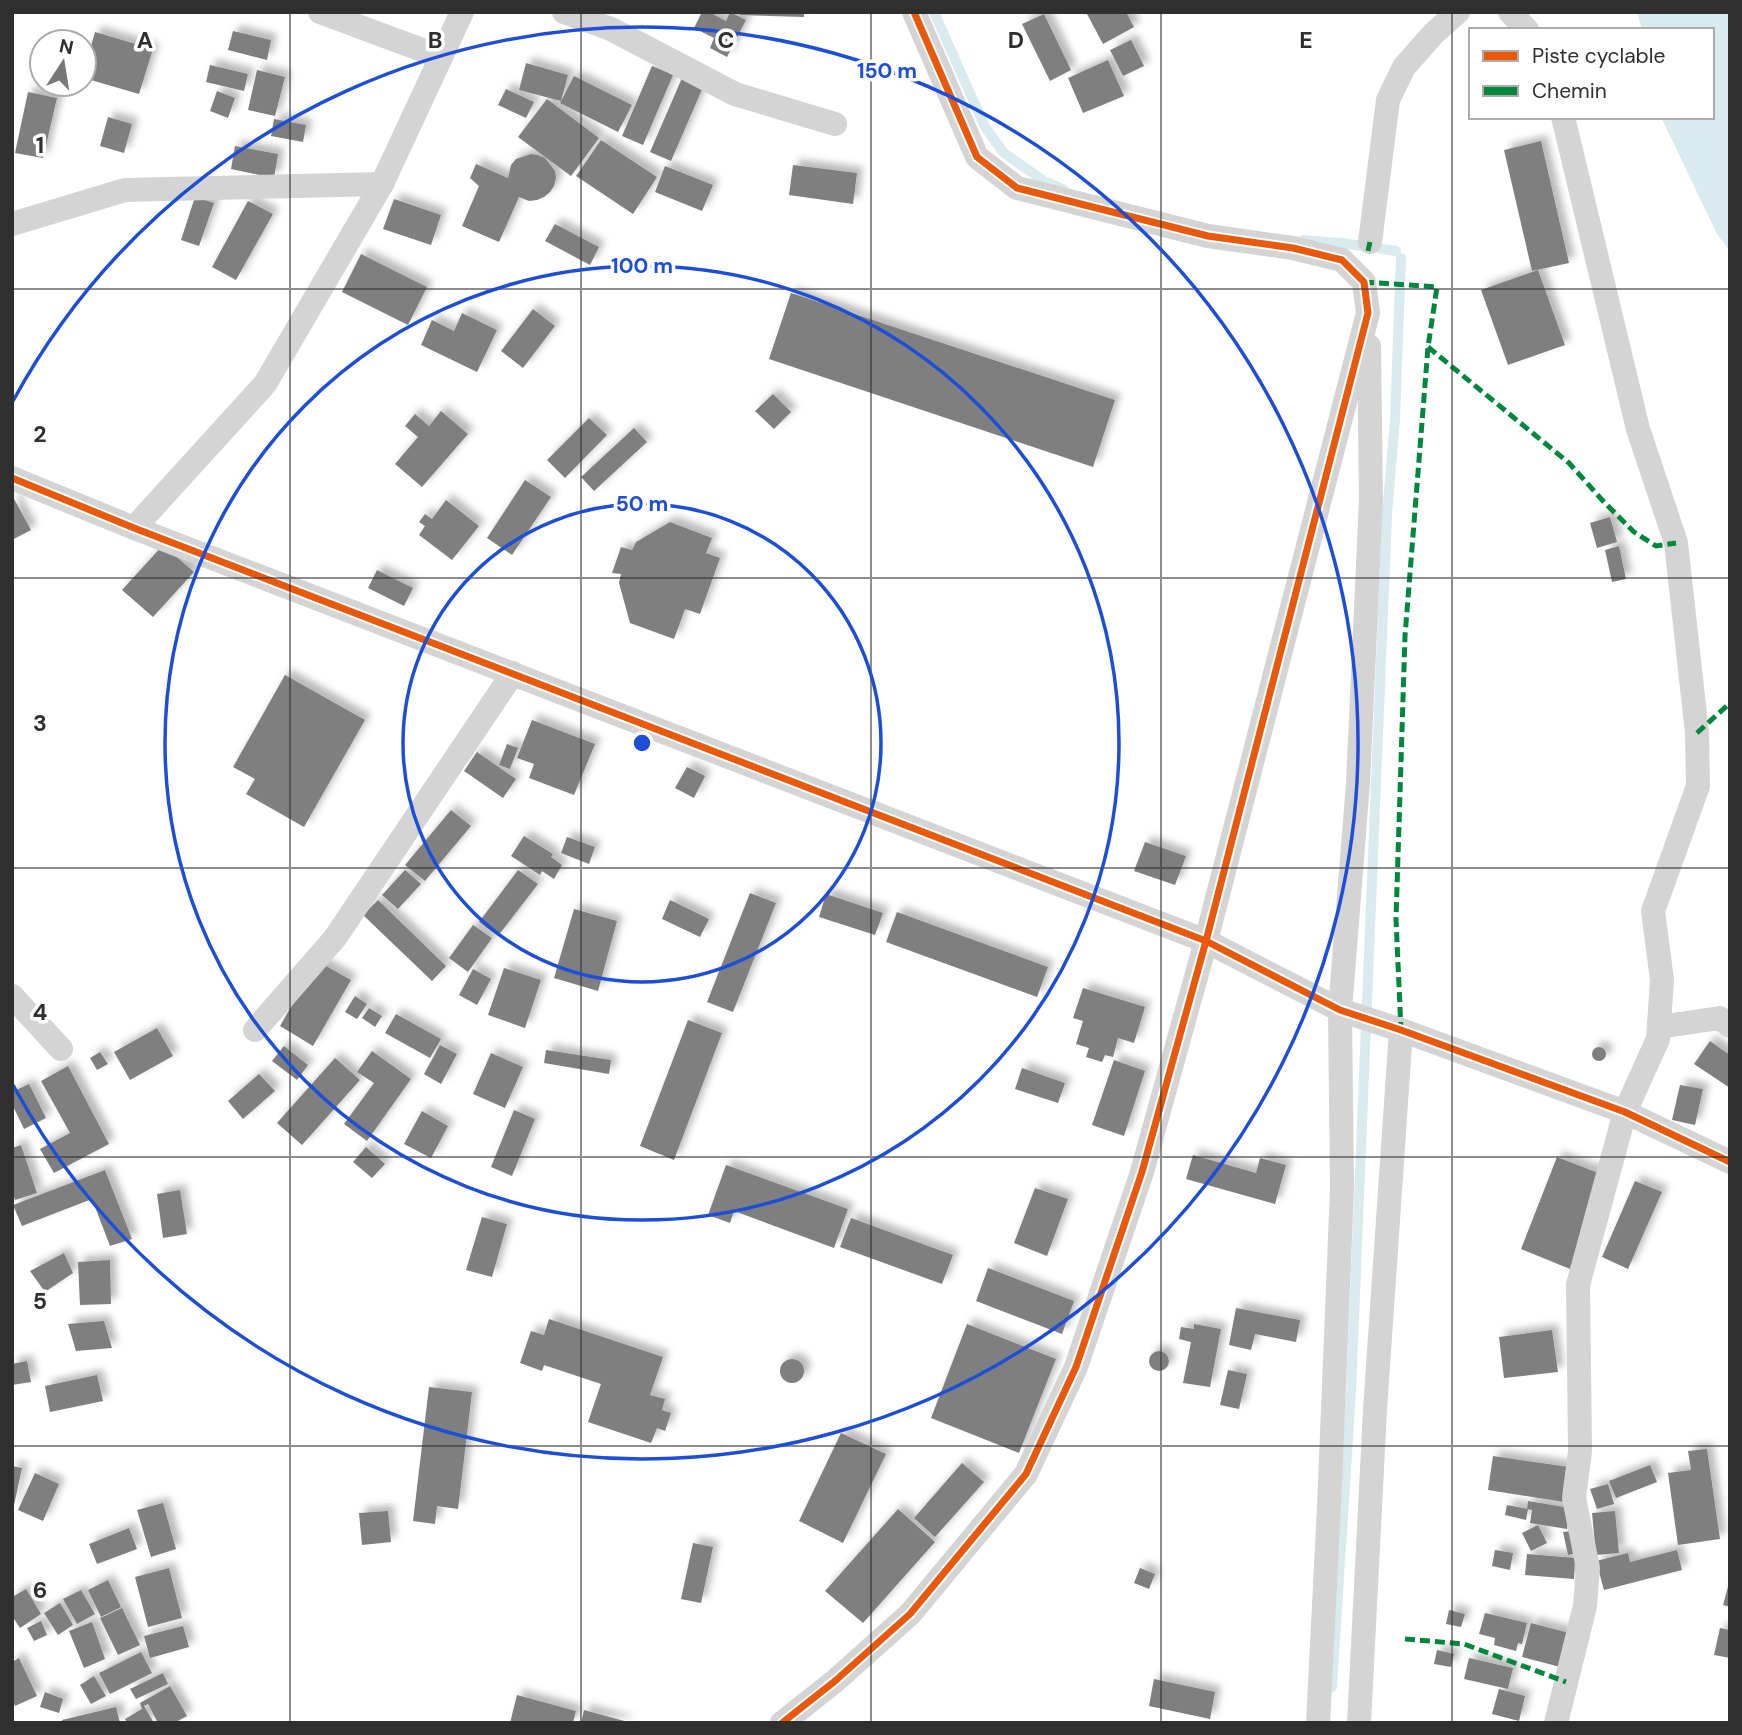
<svg xmlns="http://www.w3.org/2000/svg" width="1742" height="1735" viewBox="0 0 1742 1735" font-family="'DM Sans',sans-serif">
  <style>
    .water { fill: #d9ebef }
    .lines { fill: none; stroke-linecap: round; stroke-linejoin: round }
    .stream { stroke: #d9ebef; stroke-width: 10 }
    .building { fill: #7f7f7f; filter: url(#shadow) }
    .minor { stroke: #d4d4d4; stroke-width: 24 }
    .quiet { stroke: #00873e; stroke-width: 5; stroke-dasharray: 10 5; stroke-linecap: butt }
    .cycleway-casing { stroke: #fff; stroke-width: 11 }
    .cycleway { stroke: #e8590c; stroke-width: 7 }
    .grid { fill: none; stroke: #2f2f2f; stroke-width: 2; stroke-opacity: 0.55 }
    .ring { fill: none; stroke: #1d4ed8; stroke-width: 3.5 }
    .grid-label { font-size: 23px; text-anchor: middle; font-weight: bold; fill: #2f2f2f; stroke: #fff; stroke-width: 7; stroke-linejoin: round; paint-order: stroke }
    .centre { fill: #1d4ed8; stroke: #fff; stroke-width: 3.5 }
    .ring-label { font-size: 21px; text-anchor: middle; font-weight: bold; fill: #1d4ed8; stroke: #fff; stroke-width: 7; stroke-linejoin: round; paint-order: stroke }
  </style>
  <defs>
    <filter id="shadow"><feDropShadow dx="6" dy="-6" stdDeviation="3.5" flood-color="#0004"/></filter>
  </defs>
  <rect width="100%" height="100%" fill="#fff"/>
  <polygon class="water" points="1637,12 1730,12 1730,251 1717,234 1661,117 1712,117 1712,30 1642,30"/>
  <g class="lines">
    <g class="stream">
      <polyline points="934,12 985,127 1004,153 1044,181 1063,189"/>
      <polyline points="1303,240 1342,243 1396,251"/>
      <polyline points="1332,1687 1351,1392 1387,515 1395,419 1401,258"/>
    </g>
  </g>
  <g class="building">
    <polygon points="702,12 709,12 726,21 730,12 746,20 727,57 710,48 714,38 694,28"/>
    <polygon points="740,12 804,12 804,17 740,15"/>
    <polygon points="1090,12 1126,12 1134,27 1103,44 1087,14"/>
    <polygon points="1044,14 1071,70 1050,81 1022,24"/>
    <polygon points="233,31 271,40 267,60 228,50"/>
    <polygon points="95,32 153,49 139,94 84,78 84,71"/>
    <polygon points="1131,40 1144,66 1123,76 1110,50"/>
    <polygon points="1108,60 1124,96 1083,113 1068,78"/>
    <polygon points="526,63 568,75 561,101 574,76 632,105 618,132 560,103 561,101 519,90"/>
    <polygon points="210,65 248,74 244,91 206,82"/>
    <polygon points="652,66 673,75 643,145 622,136"/>
    <polygon points="257,70 285,77 275,116 248,110"/>
    <polygon points="682,78 703,87 671,161 650,152"/>
    <polygon points="506,89 534,102 526,118 498,105"/>
    <polygon points="217,91 235,98 228,118 210,111"/>
    <polygon points="28,92 57,98 43,158 15,153"/>
    <polygon points="547,99 599,138 571,176 518,137"/>
    <polygon points="108,117 132,124 124,153 100,146"/>
    <polygon points="274,119 306,125 303,142 271,136"/>
    <polygon points="601,140 657,177 633,214 576,176"/>
    <polygon points="1541,141 1569,263 1532,271 1504,150"/>
    <polygon points="235,146 278,154 274,178 231,169"/>
    <polygon points="531,154 538,155 545,158 555,171 556,178 554,186 550,192 544,197 537,200 529,201 519,197 499,242 462,226 479,186 470,178 476,164 508,178 511,165 516,159"/>
    <polygon points="793,165 857,173 853,204 789,195"/>
    <polygon points="665,166 713,185 702,211 655,192"/>
    <polygon points="195,197 214,203 199,246 181,240"/>
    <polygon points="394,199 441,215 431,245 383,229"/>
    <polygon points="248,201 273,214 236,280 212,267"/>
    <polygon points="555,224 599,247 590,265 545,241"/>
    <polygon points="361,254 427,287 408,325 342,292"/>
    <polygon points="1538,270 1565,345 1508,365 1481,290"/>
    <polygon points="791,293 1115,400 1093,467 769,359"/>
    <polygon points="533,309 555,326 523,368 501,351"/>
    <polygon points="462,313 497,330 477,372 421,345 432,320 454,331"/>
    <polygon points="773,394 791,412 774,429 755,411"/>
    <polygon points="441,411 468,434 422,487 395,464 418,437 405,426 415,414 429,426"/>
    <polygon points="589,418 607,435 565,478 547,460"/>
    <polygon points="634,428 647,442 594,491 581,477"/>
    <polygon points="525,480 551,497 512,555 487,538"/>
    <polygon points="12,495 31,530 12,540"/>
    <polygon points="446,500 479,526 452,560 419,535 425,526 419,522 425,514 432,519"/>
    <polygon points="1610,517 1617,542 1597,548 1590,523"/>
    <polygon points="670,522 712,538 706,553 720,558 700,614 685,609 674,639 630,623 619,583 621,574 612,573 621,547 632,550 636,542"/>
    <polygon points="163,545 194,572 153,617 122,590"/>
    <polygon points="1619,546 1626,579 1612,582 1605,550"/>
    <polygon points="377,570 413,588 404,606 368,588"/>
    <polygon points="285,675 365,720 304,827 246,794 255,779 233,767"/>
    <polygon points="532,720 595,744 574,795 529,778 534,764 517,758"/>
    <polygon points="507,744 518,748 510,769 499,765"/>
    <polygon points="477,752 516,779 503,798 464,771"/>
    <polygon points="687,767 705,776 694,798 675,788"/>
    <polygon points="451,810 471,826 425,881 405,865"/>
    <polygon points="524,836 553,854 551,857 562,865 554,879 542,871 540,875 511,856"/>
    <polygon points="567,837 595,847 589,864 561,853"/>
    <polygon points="1145,842 1186,856 1175,885 1134,871"/>
    <polygon points="405,870 421,884 398,909 382,895"/>
    <polygon points="518,870 538,884 498,936 479,922"/>
    <polygon points="750,893 776,903 733,1012 707,1002"/>
    <polygon points="826,894 883,913 875,935 819,917"/>
    <polygon points="378,900 446,966 432,981 363,915"/>
    <polygon points="670,900 709,919 700,937 662,919"/>
    <polygon points="574,909 617,921 598,991 554,978"/>
    <polygon points="897,912 1048,967 1037,997 886,942"/>
    <polygon points="473,925 492,938 468,972 449,958"/>
    <polygon points="317,961 351,980 313,1046 280,1026"/>
    <polygon points="504,968 541,980 525,1028 488,1015"/>
    <polygon points="473,969 491,979 477,1005 459,995"/>
    <polygon points="1083,988 1145,1007 1134,1043 1118,1038 1113,1057 1105,1055 1102,1062 1086,1057 1089,1048 1076,1044 1083,1021 1073,1018"/>
    <polygon points="355,996 367,1004 357,1019 345,1012"/>
    <polygon points="369,1008 382,1016 375,1027 362,1018"/>
    <polygon points="396,1014 441,1039 430,1058 385,1033"/>
    <polygon points="688,1020 722,1033 674,1160 640,1146"/>
    <polygon points="157,1028 173,1056 130,1080 114,1052"/>
    <polygon points="1710,1041 1730,1055 1730,1088 1694,1064"/>
    <polygon points="440,1045 457,1054 441,1084 424,1074"/>
    <polygon points="284,1046 308,1065 297,1080 272,1061"/>
    <circle cx="1599" cy="1054" r="7"/>
    <polygon points="546,1050 611,1060 609,1074 544,1063"/>
    <polygon points="372,1051 411,1079 367,1141 344,1124 374,1083 357,1072"/>
    <polygon points="100,1052 108,1064 97,1070 90,1058"/>
    <polygon points="491,1053 523,1067 505,1108 473,1094"/>
    <polygon points="335,1058 360,1080 302,1145 277,1123"/>
    <polygon points="1114,1060 1145,1071 1124,1136 1092,1125"/>
    <polygon points="68,1066 109,1144 54,1173 40,1149 70,1133 41,1081"/>
    <polygon points="1022,1068 1065,1083 1058,1103 1015,1089"/>
    <polygon points="259,1074 275,1091 243,1119 228,1101"/>
    <polygon points="29,1084 46,1118 24,1129 12,1104 12,1092"/>
    <polygon points="1680,1085 1703,1089 1695,1125 1672,1120"/>
    <polygon points="514,1110 535,1119 512,1176 491,1167"/>
    <polygon points="422,1111 448,1126 431,1158 404,1144"/>
    <polygon points="21,1145 37,1193 15,1200 12,1192 12,1148"/>
    <polygon points="366,1147 385,1164 372,1178 353,1162"/>
    <polygon points="1193,1155 1256,1173 1260,1158 1286,1165 1275,1204 1186,1179"/>
    <polygon points="1557,1157 1606,1176 1570,1269 1521,1249"/>
    <polygon points="726,1165 848,1209 834,1248 734,1211 730,1223 708,1215"/>
    <polygon points="105,1170 132,1239 110,1246 92,1199 22,1226 13,1205"/>
    <polygon points="1635,1181 1662,1192 1628,1269 1602,1257"/>
    <polygon points="1035,1188 1068,1199 1047,1256 1014,1243"/>
    <polygon points="180,1190 187,1234 163,1238 157,1194"/>
    <polygon points="482,1217 507,1224 492,1277 466,1270"/>
    <polygon points="851,1218 953,1255 942,1284 840,1247"/>
    <polygon points="64,1253 73,1273 45,1292 30,1271"/>
    <polygon points="110,1260 111,1304 80,1305 78,1262"/>
    <polygon points="988,1268 1074,1301 1062,1334 976,1301"/>
    <polygon points="1236,1308 1300,1320 1296,1342 1255,1334 1251,1350 1229,1345"/>
    <polygon points="549,1319 663,1357 650,1395 665,1399 662,1410 671,1413 665,1431 657,1428 651,1443 588,1422 601,1384 544,1365 542,1371 520,1363 531,1331 544,1335"/>
    <polygon points="104,1321 112,1348 76,1351 68,1324"/>
    <polygon points="967,1324 1056,1359 1019,1453 931,1418"/>
    <polygon points="1194,1324 1221,1329 1210,1387 1183,1383 1191,1342 1179,1339 1181,1327 1194,1329"/>
    <polygon points="1552,1330 1558,1372 1504,1378 1499,1337"/>
    <circle cx="1159" cy="1361" r="10"/>
    <circle cx="792" cy="1371" r="12"/>
    <polygon points="27,1361 31,1382 12,1385 12,1364"/>
    <polygon points="1228,1370 1247,1374 1239,1409 1220,1405"/>
    <polygon points="97,1375 103,1401 50,1412 45,1386"/>
    <polygon points="429,1387 472,1392 458,1509 437,1506 435,1524 413,1521"/>
    <polygon points="841,1433 886,1454 843,1543 799,1521"/>
    <polygon points="1707,1449 1720,1539 1678,1545 1668,1473 1691,1470 1688,1451"/>
    <polygon points="1493,1456 1569,1467 1564,1502 1488,1490"/>
    <polygon points="962,1463 984,1482 935,1537 914,1518"/>
    <polygon points="1650,1465 1657,1482 1616,1498 1609,1481"/>
    <polygon points="12,1466 22,1468 13,1510 12,1509"/>
    <polygon points="35,1473 59,1484 43,1521 18,1510"/>
    <polygon points="1608,1484 1614,1504 1597,1509 1590,1489"/>
    <polygon points="1528,1501 1570,1508 1567,1529 1530,1523 1532,1510 1527,1509"/>
    <polygon points="163,1503 176,1549 151,1557 137,1510"/>
    <polygon points="1507,1505 1528,1509 1526,1520 1505,1515"/>
    <polygon points="898,1509 935,1542 863,1623 825,1591"/>
    <polygon points="388,1511 391,1542 362,1545 359,1513"/>
    <polygon points="1615,1511 1619,1553 1596,1555 1592,1513"/>
    <polygon points="1538,1525 1547,1543 1531,1551 1522,1533"/>
    <polygon points="129,1528 137,1549 97,1564 89,1544"/>
    <polygon points="1572,1531 1577,1553 1568,1555 1563,1532"/>
    <polygon points="693,1543 713,1547 701,1603 681,1599"/>
    <polygon points="1495,1550 1513,1553 1510,1570 1492,1566"/>
    <polygon points="1677,1550 1682,1570 1604,1590 1596,1561 1628,1553 1630,1562"/>
    <polygon points="1527,1554 1575,1558 1574,1579 1525,1575"/>
    <polygon points="169,1568 182,1618 148,1627 135,1577"/>
    <polygon points="1140,1568 1155,1574 1149,1589 1134,1583"/>
    <polygon points="108,1580 121,1607 101,1617 88,1590"/>
    <polygon points="1729,1583 1730,1583 1730,1607 1723,1605"/>
    <polygon points="26,1589 41,1614 20,1628 12,1616 12,1597"/>
    <polygon points="81,1590 95,1614 77,1624 63,1599"/>
    <polygon points="60,1603 73,1625 58,1635 44,1613"/>
    <polygon points="122,1608 140,1645 118,1655 100,1618"/>
    <polygon points="1449,1610 1465,1614 1461,1627 1446,1624"/>
    <polygon points="1485,1613 1527,1623 1522,1644 1518,1643 1516,1651 1494,1645 1495,1638 1479,1634"/>
    <polygon points="41,1621 47,1635 34,1641 27,1628"/>
    <polygon points="92,1622 105,1659 84,1668 69,1631"/>
    <polygon points="1531,1623 1573,1634 1564,1668 1522,1657"/>
    <polygon points="183,1626 189,1647 150,1658 144,1636"/>
    <polygon points="1720,1628 1730,1630 1730,1658 1714,1655"/>
    <polygon points="1437,1650 1454,1654 1451,1667 1434,1664"/>
    <polygon points="141,1652 152,1673 110,1694 99,1673"/>
    <polygon points="19,1658 37,1696 15,1706 12,1699 12,1662"/>
    <polygon points="1469,1658 1513,1668 1508,1689 1464,1679"/>
    <polygon points="163,1673 168,1684 136,1699 130,1689"/>
    <polygon points="94,1676 106,1696 91,1704 80,1685"/>
    <polygon points="1154,1679 1215,1692 1210,1719 1149,1706"/>
    <polygon points="170,1686 187,1716 174,1723 158,1723 148,1704 144,1706 154,1723 127,1723 125,1719 142,1709 140,1703"/>
    <polygon points="1499,1689 1525,1696 1519,1721 1492,1714"/>
    <polygon points="45,1692 63,1699 59,1713 40,1707"/>
    <polygon points="517,1695 576,1711 573,1723 510,1723"/>
    <polygon points="116,1707 120,1723 62,1723 62,1720"/>
    <polygon points="584,1710 628,1722 628,1723 581,1723"/>
  </g>
  <g class="lines">
    <g class="minor">
      <polyline points="320,12 441,57"/>
      <polyline points="564,12 611,29 735,94 835,124"/>
      <polyline points="1510,12 1527,30"/>
      <polyline points="12,224 125,190 382,184"/>
      <polyline points="1370,242 1388,100 1404,67 1434,33 1458,12"/>
      <polyline points="12,478 134,528 1206,941 1340,1010 1401,1030 1625,1112 1730,1162"/>
      <polyline points="134,528 265,384 382,184 462,12"/>
      <polyline points="12,996 61,1049"/>
      <polyline points="1659,1027 1720,1018 1730,1026"/>
      <polyline points="255,1030 335,938 513,673"/>
      <polyline points="782,1723 835,1681 910,1614 1026,1474 1076,1367 1142,1172 1206,941 1368,313 1364,282 1342,260 1293,248 1208,236 1017,188 977,157 914,12"/>
      <polyline points="1318,1723 1329,1507 1342,1189 1340,1010 1358,783 1371,499 1369,346"/>
      <polyline points="1359,1723 1375,1410 1401,1030"/>
      <polyline points="1556,1723 1585,1606 1588,1568 1574,1498 1580,1451 1578,1285 1625,1112 1658,1039 1662,980 1653,911 1698,786 1697,733 1676,543 1638,429 1563,117"/>
    </g>
    <g class="quiet">
      <polyline points="1368,251 1370,242"/>
      <polyline points="1364,282 1437,287 1428,347 1405,636 1396,919 1401,1030"/>
      <polyline points="1428,347 1569,463 1604,502 1634,532 1656,546 1676,543"/>
      <polyline points="1697,733 1730,703"/>
      <polyline points="1405,1639 1464,1644 1566,1682"/>
    </g>
    <defs>
      <g id="cycleway">
        <polyline points="12,478 134,528 1206,941 1340,1010 1401,1030 1625,1112 1730,1162"/>
        <polyline points="782,1723 835,1681 910,1614 1026,1474 1076,1367 1142,1172 1206,941 1368,313 1364,282 1342,260 1293,248 1208,236 1017,188 977,157 914,12"/>
      </g>
    </defs>
    <use href="#cycleway" class="cycleway-casing"/>
    <use href="#cycleway" class="cycleway"/>
  </g>
  <path class="grid" d="M290 12V1723M581 12V1723M871 12V1723M1161 12V1723M1452 12V1723M12 289H1730M12 578H1730M12 868H1730M12 1157H1730M12 1446H1730"/>
  <g class="ring">
    <circle cx="642" cy="743" r="239"/>
    <circle cx="642" cy="743" r="477"/>
    <path d="M13 401A716 716 0 1 1 13 1085"/>
  </g>
  <g class="grid-label">
    <text x="145" y="48">A</text>
    <text x="435" y="48">B</text>
    <text x="726" y="48">C</text>
    <text x="1016" y="48">D</text>
    <text x="1306" y="48">E</text>
    <text x="40" y="153">1</text>
    <text x="40" y="442">2</text>
    <text x="40" y="731">3</text>
    <text x="40" y="1020">4</text>
    <text x="40" y="1309">5</text>
    <text x="40" y="1598">6</text>
  </g>
  <circle cx="642" cy="743" r="10" class="centre"/>
  <g class="ring-label">
    <text x="887" y="78">150 m</text>
    <text x="642" y="273">100 m</text>
    <text x="642" y="511">50 m</text>
  </g>
  <rect width="1742" height="1735" fill="none" stroke="#2f2f2f" stroke-width="28"/>
  <rect x="1469" y="28" width="245" height="91" fill="#ffffff" stroke="#acacac" stroke-width="2"/>
  <rect x="1483" y="51" width="35" height="10" fill="#e8590c" stroke="#acacac" stroke-width="2"/>
  <text x="1532" y="63" font-size="21" fill="#2f2f2f">Piste cyclable</text>
  <rect x="1483" y="86" width="35" height="10" fill="#00873e" stroke="#acacac" stroke-width="2"/>
  <text x="1532" y="98" font-size="21" fill="#2f2f2f">Chemin</text>
  <g transform="translate(63 63) rotate(12)"><circle r="33" fill="#ffffff" stroke="#acacac" stroke-width="2"/>
  <path d="M0-5L12 26L0 18L-12 26Z" fill="#787878"/>
  <text y="-10" font-size="19" font-weight="bold" text-anchor="middle" fill="#2f2f2f">N</text>
  </g>
</svg>
